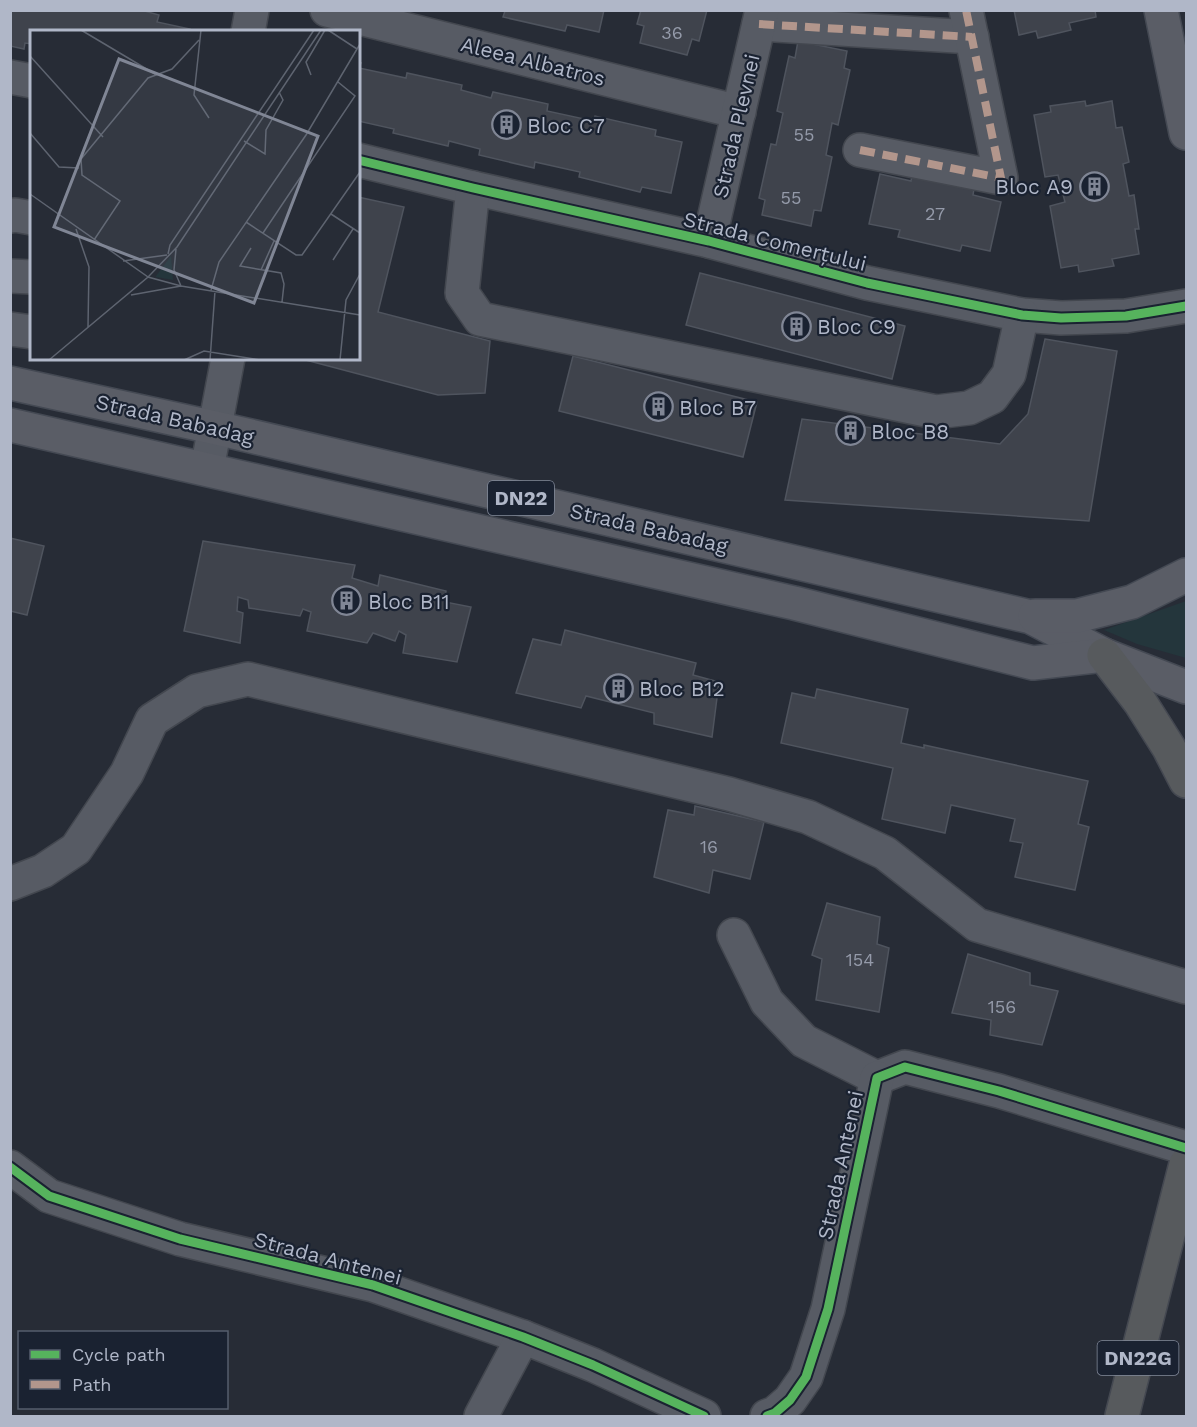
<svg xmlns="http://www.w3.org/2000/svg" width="1197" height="1427" viewBox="0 0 1197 1427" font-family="'Work Sans',sans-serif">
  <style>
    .green { fill: #24363c }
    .building { fill: #3f434c; stroke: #4f545e; stroke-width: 1.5 }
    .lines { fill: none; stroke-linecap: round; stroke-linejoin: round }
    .minor-casing { stroke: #43474f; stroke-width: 36 }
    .major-casing { stroke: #444953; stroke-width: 36 }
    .highway-casing { stroke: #444851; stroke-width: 36 }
    .minor { stroke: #575b64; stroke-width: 33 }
    .major { stroke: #5a5d66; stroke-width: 33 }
    .highway { stroke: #575a5d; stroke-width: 33 }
    .quiet { stroke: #b2968c; stroke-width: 8; stroke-dasharray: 15 8; stroke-linecap: butt }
    .cycleway-casing { stroke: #1a2231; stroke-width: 13 }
    .cycleway { stroke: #56b35d; stroke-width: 9 }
    .labels { text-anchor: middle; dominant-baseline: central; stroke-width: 4.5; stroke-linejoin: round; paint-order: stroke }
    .number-label { font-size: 18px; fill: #949aa9 }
    .shield { fill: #1a2231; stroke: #838a9b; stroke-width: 1.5 }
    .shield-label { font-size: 20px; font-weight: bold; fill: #b0b7c8 }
    .street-label { font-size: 21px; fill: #b0b7c8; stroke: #1a2231 }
    .poi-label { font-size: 21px; fill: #b0b7c8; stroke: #1a2231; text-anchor: start }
    .inset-road { fill: none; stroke: #5e6470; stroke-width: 1.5 }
    .view { fill: #808695; fill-opacity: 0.15; stroke: #808695; stroke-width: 3 }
    .inset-edge { fill: none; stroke: #b0b7c8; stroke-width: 3 }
  </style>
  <rect width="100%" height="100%" fill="#272c36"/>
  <polygon class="green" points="1186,601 1186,658 1137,644 1104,630"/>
  <g class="building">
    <polygon points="10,10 141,10 159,15 157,22 190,29 189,32 32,32 32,44 25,43 24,49 10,46"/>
    <polygon points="641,10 707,10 699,41 692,39 687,55 640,43 644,26 637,24"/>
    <polygon points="1014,10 1095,10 1096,17 1069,23 1071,30 1038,38 1036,31 1019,35"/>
    <polygon points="505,11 505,10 604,10 599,32 567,25 565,31 503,17"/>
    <polygon points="798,41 847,51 844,68 850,70 838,125 832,123 826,155 832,157 821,211 814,210 811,226 762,215 765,200 759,198 771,144 776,145 783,113 777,111 789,56 795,58"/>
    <polygon points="358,63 361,63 359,68 406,78 407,73 462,85 461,90 491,98 493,92 548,104 547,111 593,121 595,116 656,130 655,136 682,142 671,193 642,187 640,192 579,177 580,172 535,162 534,168 479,155 480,149 449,141 448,146 393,133 394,129 358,121"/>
    <polygon points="1085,101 1086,106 1112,101 1116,128 1122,127 1129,162 1123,164 1129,196 1134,195 1139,229 1135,229 1139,254 1112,259 1114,266 1079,272 1078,265 1061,268 1050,206 1065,202 1058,175 1045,177 1034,115 1051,112 1050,106"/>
    <polygon points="880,174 911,181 912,175 974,189 973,195 1001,202 990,251 962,245 960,251 898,237 900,230 869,224"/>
    <polygon points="358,197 404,207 378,312 490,341 485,393 438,395 298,358 358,358"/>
    <polygon points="700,273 905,326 892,379 686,325"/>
    <polygon points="1045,339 1117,351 1089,521 785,500 802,419 1000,444 1028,414"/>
    <polygon points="573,356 757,402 743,457 559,411"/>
    <polygon points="10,538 44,546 27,615 10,611"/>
    <polygon points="203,541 355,565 352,578 378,586 380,575 446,591 445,602 471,607 457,662 403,653 406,635 399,631 395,641 373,633 367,643 307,631 311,612 303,609 300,616 249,608 248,600 238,597 237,611 243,613 240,643 184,631"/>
    <polygon points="565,630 696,663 693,675 719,682 712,737 654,724 654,713 586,696 581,708 516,693 533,639 561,645"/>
    <polygon points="817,689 908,709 901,743 924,748 924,745 1088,781 1078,824 1089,827 1075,890 1015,877 1023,843 1010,841 1015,819 951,805 945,833 882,819 893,768 781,743 792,693 815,698"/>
    <polygon points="695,806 764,822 750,879 713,870 709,893 654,877 668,810 694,815"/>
    <polygon points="827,903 880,917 877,944 889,948 879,1012 816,1000 822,959 812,955"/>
    <polygon points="968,954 1030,973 1030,985 1058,991 1042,1045 990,1035 991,1020 952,1013"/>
  </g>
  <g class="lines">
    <defs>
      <g id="minor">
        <polyline points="327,10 739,112"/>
        <polyline points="759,24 972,37"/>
        <polyline points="248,32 252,10"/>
        <polyline points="10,77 32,81"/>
        <polyline points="860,150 1001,178 966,10"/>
        <polyline points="358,160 473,188 709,241 867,283 1022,315 1061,318 1126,316 1186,306"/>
        <polyline points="473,188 462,293 480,319 936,412 969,408 992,397 1009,374 1022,315"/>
        <polyline points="10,216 15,215 32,218"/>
        <polyline points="709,241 762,10"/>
        <polyline points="10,276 32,277"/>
        <polyline points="10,329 32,332"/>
        <polyline points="207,469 228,358"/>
        <polyline points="10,884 43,871 76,849 127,773 152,720 197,691 248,679 729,794 808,817 885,853 977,925 1186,987"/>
        <polyline points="734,935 767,1002 804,1041 877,1078"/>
        <polyline points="877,1078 905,1067 999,1091 1186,1148"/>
        <polyline points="10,1167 49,1196 180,1239 373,1285 523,1337 593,1365 704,1416"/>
        <polyline points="481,1416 523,1337"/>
        <polyline points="767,1416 775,1413 790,1400 806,1377 828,1309 877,1078"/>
      </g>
      <g id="major">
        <polyline points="1161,10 1186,133"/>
        <polyline points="10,383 216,428 1031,617 1104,655 1186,687"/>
        <polyline points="10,425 794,603 1033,663 1104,655"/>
        <polyline points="1035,616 1077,616 1132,602 1186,575"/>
      </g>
      <g id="highway">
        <polyline points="1104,655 1140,702 1169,748 1186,781"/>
        <polyline points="1122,1416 1186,1164"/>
      </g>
    </defs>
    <use href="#minor" class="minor-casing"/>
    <use href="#major" class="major-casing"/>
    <use href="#highway" class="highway-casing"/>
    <use href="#minor" class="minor"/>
    <use href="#major" class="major"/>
    <use href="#highway" class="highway"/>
    <g class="quiet">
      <polyline points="759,24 972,37"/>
      <polyline points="860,150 1001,178 966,10"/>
    </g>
    <defs>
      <g id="cycleway">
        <polyline points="358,160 473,188 709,241 867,283 1022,315 1061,318 1126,316 1186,306"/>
        <polyline points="10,1167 49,1196 180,1239 373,1285 523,1337 593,1365 704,1416"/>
        <polyline points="767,1416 775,1413 790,1400 806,1377 828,1309 877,1078 905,1067 999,1091 1186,1148"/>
      </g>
    </defs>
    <use href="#cycleway" class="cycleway-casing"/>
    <use href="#cycleway" class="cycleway"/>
  </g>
  <defs>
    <symbol id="building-ring" viewBox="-11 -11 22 22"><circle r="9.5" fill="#1a2231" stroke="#808695" stroke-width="1.5"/><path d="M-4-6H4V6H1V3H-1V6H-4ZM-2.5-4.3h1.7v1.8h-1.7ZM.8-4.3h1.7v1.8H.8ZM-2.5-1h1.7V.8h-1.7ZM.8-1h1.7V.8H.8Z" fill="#808695"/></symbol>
  </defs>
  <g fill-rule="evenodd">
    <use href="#building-ring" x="490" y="108" width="33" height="33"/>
    <use href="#building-ring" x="1078" y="170" width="33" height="33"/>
    <use href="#building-ring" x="780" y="310" width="33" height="33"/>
    <use href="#building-ring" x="642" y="390" width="33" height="33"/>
    <use href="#building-ring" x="834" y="414" width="33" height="33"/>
    <use href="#building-ring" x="330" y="584" width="33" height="33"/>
    <use href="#building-ring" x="602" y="672" width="33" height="33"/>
  </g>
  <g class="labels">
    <g class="number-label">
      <text x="672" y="32">36</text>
      <text x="804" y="134">55</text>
      <text x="791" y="197">55</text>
      <text x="935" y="213">27</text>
      <text x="709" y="846">16</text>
      <text x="860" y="959">154</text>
      <text x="1002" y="1006">156</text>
    </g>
    <g class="shield">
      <rect x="488" y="481" width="66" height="34" rx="4.5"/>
      <rect x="1097.5" y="1341" width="81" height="34" rx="4.5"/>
    </g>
    <g class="shield-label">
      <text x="521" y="498">DN22</text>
      <text x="1138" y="1358">DN22G</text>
    </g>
    <g class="street-label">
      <text transform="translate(533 61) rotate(14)">Aleea Albatros</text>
      <text transform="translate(736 126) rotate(-77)">Strada Plevnei</text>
      <text transform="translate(775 241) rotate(14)">Strada Comerțului</text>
      <text transform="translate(175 419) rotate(13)">Strada Babadag</text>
      <text transform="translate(649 528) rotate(13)">Strada Babadag</text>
      <text transform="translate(840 1165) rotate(-78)">Strada Antenei</text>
      <text transform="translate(328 1258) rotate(15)">Strada Antenei</text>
    </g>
    <g class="poi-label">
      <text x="527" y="125">Bloc C7</text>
      <text x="1073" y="186" text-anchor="end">Bloc A9</text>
      <text x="817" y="326">Bloc C9</text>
      <text x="679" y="407">Bloc B7</text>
      <text x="871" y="431">Bloc B8</text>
      <text x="368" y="601">Bloc B11</text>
      <text x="639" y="688">Bloc B12</text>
    </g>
  </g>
  <g transform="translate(30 30)">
    <rect width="330" height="330" fill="#272c36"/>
    <path d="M141 226 143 250 126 247V246Z" fill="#24363c"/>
    <path class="inset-road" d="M51 0 125 44M171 0 164 65 179 88M291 0 147 217 118 247 151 256 330 285M298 0 327 19M0 26 73 107M281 45 276 32 295 0M0 103 29 137 49 138M214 111 235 124 236 100 253 70 249 62M0 164 118 247 19 330M301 184 330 203M216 192 266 225H272L330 142M46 199 59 237 58 297M233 203 325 66 308 52M64 210 90 171 52 145 51 129 118 48 142 39 169 10M221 218 210 236 251 243 254 254 252 272M146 219 144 240 151 256M138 224 140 215 284 0M303 230 323 199M93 231 137 225M231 240 244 211M181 260 189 232 276 105 330 14M101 265 151 256M154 330 174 321 230 330M180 330 185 261M310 330 316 270 330 244"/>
    <path class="view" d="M89 29 288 106 224 273 24 197Z"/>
    <rect width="330" height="330" class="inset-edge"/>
  </g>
  <rect width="1197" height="1427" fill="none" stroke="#b0b7c8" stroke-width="24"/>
  <rect x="18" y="1331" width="210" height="78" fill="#1a2231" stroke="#565e6d" stroke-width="1.5"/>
  <rect x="30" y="1350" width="30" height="9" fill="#56b35d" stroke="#565e6d" stroke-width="1.5"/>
  <text x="72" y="1361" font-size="18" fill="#b0b7c8">Cycle path</text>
  <rect x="30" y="1380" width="30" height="9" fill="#b2968c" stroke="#565e6d" stroke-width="1.5"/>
  <text x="72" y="1391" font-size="18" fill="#b0b7c8">Path</text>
</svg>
